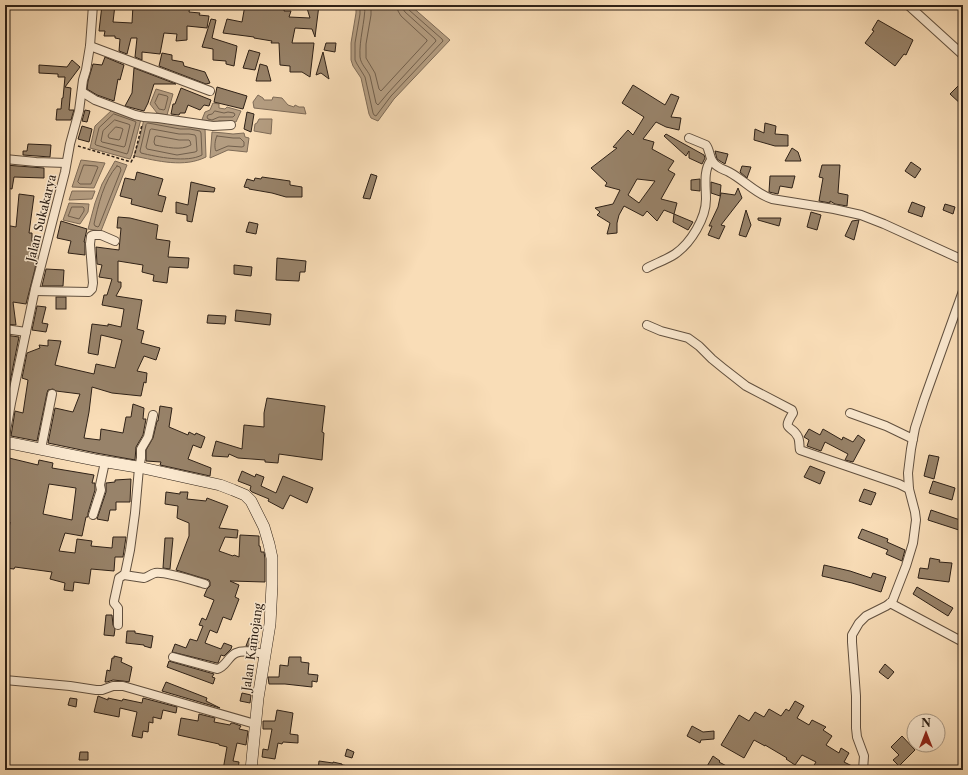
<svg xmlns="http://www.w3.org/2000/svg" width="968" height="775" viewBox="0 0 968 775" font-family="'Libre Caslon Text',serif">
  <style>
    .water { fill: #b49d81; stroke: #7e6b57 }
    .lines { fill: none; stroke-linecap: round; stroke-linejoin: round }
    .shore { stroke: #715f4c; stroke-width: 1 }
    .building { fill: #98836a; stroke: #2e2117; fill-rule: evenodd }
    .minor-casing { stroke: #61503f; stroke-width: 10 }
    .secondary-casing { stroke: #2e2117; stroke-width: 12 }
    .path { stroke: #2e2117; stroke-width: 1.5; stroke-dasharray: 3 2; stroke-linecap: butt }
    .minor { stroke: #fbe9d0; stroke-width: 8 }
    .secondary { stroke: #fbe9d0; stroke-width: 11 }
    .labels { text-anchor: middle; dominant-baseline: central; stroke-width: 3; stroke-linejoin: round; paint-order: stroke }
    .street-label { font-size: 12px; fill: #2e2117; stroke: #fbe9d0 }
  </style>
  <rect width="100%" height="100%" fill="#f9ddb7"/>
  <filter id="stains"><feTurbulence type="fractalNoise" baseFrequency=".005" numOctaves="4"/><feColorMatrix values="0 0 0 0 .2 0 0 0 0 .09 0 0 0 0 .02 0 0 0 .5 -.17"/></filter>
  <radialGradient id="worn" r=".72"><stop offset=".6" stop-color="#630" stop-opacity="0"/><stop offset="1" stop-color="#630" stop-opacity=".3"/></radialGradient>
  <g class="water">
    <polygon points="356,5 410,5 450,40 394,99 378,121 371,118 369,114 361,78 353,66 351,60 351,43 356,13"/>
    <polygon points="156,89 173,94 167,115 157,113 150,104"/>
    <polygon points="258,95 263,98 264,100 272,100 273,97 282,98 288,105 294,107 295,105 299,107 304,107 306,114 254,108 253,102"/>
    <polygon points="213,103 219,104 219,108 225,109 227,107 241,111 236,122 219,121 213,124 201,122 205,112 210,110"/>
    <polygon points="113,109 141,119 132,154 130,159 90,148 95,126"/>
    <path d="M144 119 205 128 206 157C184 168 158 161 134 156L139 141Z"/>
    <polygon points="259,119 272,119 271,134 254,131 255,124 257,123"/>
    <polygon points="212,132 224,133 233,134 244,133 245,137 249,138 247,152 228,150 210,158"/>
    <polygon points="81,160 105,163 94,188 72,187"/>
    <polygon points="115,161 127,165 101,231 88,229 95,203 102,184"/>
    <polygon points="72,191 95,191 92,199 69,200"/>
    <polygon points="69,203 89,204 88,212 80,224 63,220"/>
  </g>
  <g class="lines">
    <g class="shore">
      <polyline points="360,5 360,14 355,43 355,60 357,64 365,77 373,113 374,115 376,116 391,96 443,41 442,39 409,10 408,5"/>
      <path d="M365 5C365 23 359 39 360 57 361 65 367 69 370 76 372 85 374 94 376 103L378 105 388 93 436 41 435 39 405 12 403 9V5"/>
      <polyline points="371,5 371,15 366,44 366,58 375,73 379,89 381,91 427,41 427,40 401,16 398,11 397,5"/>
      <polygon points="159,94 167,96 168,97 165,109 164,110 159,109 155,103"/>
      <polygon points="215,111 224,113 228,112 234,113 235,115 233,117 219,117 212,120 208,119 207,117 208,115 212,114"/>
      <polygon points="114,114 134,121 136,122 128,152 127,154 96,145 95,144 99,128"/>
      <polygon points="115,120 128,124 130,125 125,146 124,147 102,142 101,141 103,131"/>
      <path d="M148 123 180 129H190L200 131 201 133 202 155C187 163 157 157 141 153L140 151 146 125Z"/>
      <polygon points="116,127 121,128 123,129 120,139 119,140 109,138 108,136 109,134"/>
      <polygon points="152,129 179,134 189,134 195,135 196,137 197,151 195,152 177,155 147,149 146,147 150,130"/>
      <path d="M157 136 179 140H189L190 141 191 145C181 151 166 147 155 145L154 142 155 137Z"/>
      <path d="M217 136 233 138H240L244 142V146L242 147 228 146 216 151C214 148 215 139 217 136Z"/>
      <polygon points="84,165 96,166 98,167 91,184 80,184 78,182"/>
      <path d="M117 166 120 167 121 170 99 226 98 227 95 226 94 224C98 206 104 180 117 166Z"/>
      <polygon points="72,207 83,207 84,208 84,211 79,219 68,216 69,214"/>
    </g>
  </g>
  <g class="building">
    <polygon points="102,5 115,5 113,22 132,23 133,5 190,6 189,12 200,13 199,15 209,16 207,28 187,26 187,40 176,41 177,34 164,33 160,54 142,52 142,60 135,57 137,38 131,38 127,54 119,51 120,39 115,38 115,36 104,36 105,31 99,31"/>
    <polygon points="245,5 285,5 284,11 291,11 289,17 310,18 306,5 319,5 315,37 312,29 295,28 292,43 314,43 310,77 302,72 290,72 290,66 280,65 279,43 271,43 272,41 254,38 254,37 223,33 227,19 242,22"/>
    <polygon points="211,19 216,20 212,38 237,46 234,66 226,64 226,61 213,60 213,49 202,47"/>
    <polygon points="878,20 913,40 906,55 904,54 895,66 865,43 874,31 872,30"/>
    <polygon points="326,43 336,43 335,52 324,50"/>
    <polygon points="249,50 260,53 255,70 243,68"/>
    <polygon points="323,52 329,79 321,73 316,75"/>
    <polygon points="162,53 172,55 172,60 183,62 184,66 205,72 210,83 206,84 159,66"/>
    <polygon points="105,57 124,65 120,80 118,79 114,101 97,95 87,89 88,81 93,64 102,65"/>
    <polygon points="72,60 80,67 65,87 71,88 69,110 74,110 71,120 56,120 57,109 61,109 62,98 63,98 65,77 58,77 58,74 39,73 39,65 67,67"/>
    <polygon points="260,64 267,66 271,81 256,81"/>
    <polygon points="134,68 176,84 154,84 148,103 144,111 125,106 132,93"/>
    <polygon points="963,81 963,106 950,94"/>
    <path d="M633 85 665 105 671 94 679 97 671 117 681 118 679 130 666 127 656 122 643 139 654 142 652 149 674 161 668 170 675 174 661 199 677 203 674 214 664 210 657 221 647 211 643 216 624 206 619 215 617 223V233L607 234 610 223 597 215 600 212 595 208 613 204 620 190 605 186 607 183 591 168 617 148 613 147 628 130 633 135 644 117 622 103ZM637 179 655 181 639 203 628 195Z"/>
    <polygon points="217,87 247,96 243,109 214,102"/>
    <polygon points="181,88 211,100 209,106 204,105 200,110 188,105 185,113 180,113 179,115 171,114 173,104 175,104"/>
    <polygon points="85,110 90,111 87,122 82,121"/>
    <polygon points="247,112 254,114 251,132 244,129"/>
    <polygon points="765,123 776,126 775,134 788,135 788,146 775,146 754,140 755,129 764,133"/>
    <polygon points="82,126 92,129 89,142 78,139"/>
    <polygon points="666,134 704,155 705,158 702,164 689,158 689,151 686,156 664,136"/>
    <polygon points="28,144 51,145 50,157 23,155 23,151 27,151"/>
    <polygon points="792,148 798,152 801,161 785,161"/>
    <polygon points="715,151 728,154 725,164 720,161 717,159"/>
    <polygon points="911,162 921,169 915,178 905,171"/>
    <polygon points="5,165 44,168 44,178 14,177 12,189 5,188"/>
    <polygon points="822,165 840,165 838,193 848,195 847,206 835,204 830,201 830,203 819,201 823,178 819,177"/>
    <polygon points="742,166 751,167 747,178 740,172"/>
    <polygon points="137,172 163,179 158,195 166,197 162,212 131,204 132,199 120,196 125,178 135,180"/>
    <polygon points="371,174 377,176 370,199 363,198"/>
    <polygon points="770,176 795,176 792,188 780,186 778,194 769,192"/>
    <polygon points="262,177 290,181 290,185 302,187 302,197 286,197 272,193 249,189 249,188 244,187 247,179 254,181 255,178 261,179"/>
    <polygon points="700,179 700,191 691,190 691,180"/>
    <polygon points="191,182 215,188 214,192 198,191 192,222 187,221 187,215 176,213 176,202 188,205"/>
    <polygon points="711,182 721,185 720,196 711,193"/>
    <polygon points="738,188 742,198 721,225 725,226 719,239 708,235 712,226 709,226 718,207 721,193 735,195"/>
    <polygon points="19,194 34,196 29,233 32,233 32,241 39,242 35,269 26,304 13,302 16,325 5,324 5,225 16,227"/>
    <polygon points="912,202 925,207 922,217 908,212"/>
    <polygon points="945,204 955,207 953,214 943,210"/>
    <polygon points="746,210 751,225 746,237 739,235"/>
    <polygon points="811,212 821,215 817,230 807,227"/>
    <polygon points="674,214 693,222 688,230 673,222"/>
    <polygon points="118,217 130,218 158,225 156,239 170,241 168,257 189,258 188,268 169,267 167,283 153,281 154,275 142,272 143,265 118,261 118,282 121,282 121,287 116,296 142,300 137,329 144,331 141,343 160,348 156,360 144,356 137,371 147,373 146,383 144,382 141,396 112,393 92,387 89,412 84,438 100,440 101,429 123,433 126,417 131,417 133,404 144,408 143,419 146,419 143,435 136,447 135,460 96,453 48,443 55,408 73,412 80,394 56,391 53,389 48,390 47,393 37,441 11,436 15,411 23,413 28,380 22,378 27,353 40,348 39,345 48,346 48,340 61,341 55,365 94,374 96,364 115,368 122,340 101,335 98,355 88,353 92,324 108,326 108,324 121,327 124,309 102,305 104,295 107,295 112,279 99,277 102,265 97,264 96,247 119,250 121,228 117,228"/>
    <polygon points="758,218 781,218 779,226 758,220"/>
    <polygon points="859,220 854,240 845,236 852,221"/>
    <polygon points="61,221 87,229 84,242 85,242 85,255 68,253 71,241 57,238"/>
    <polygon points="249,222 258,224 256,234 246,232"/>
    <polygon points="277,258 306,261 305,272 300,272 299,281 276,280"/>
    <polygon points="234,265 252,267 251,276 234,274"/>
    <polygon points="46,269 64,270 63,286 42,286"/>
    <rect x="56" y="297" width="10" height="12"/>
    <polygon points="37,306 46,307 42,323 48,324 46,332 32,330"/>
    <polygon points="236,310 271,314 270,325 235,321"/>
    <polygon points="208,315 226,316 225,324 207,323"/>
    <polygon points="5,335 19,337 8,392 5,392"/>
    <polygon points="267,398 325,406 322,432 324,433 322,460 279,454 278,463 265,462 265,460 238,458 229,454 228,457 212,456 216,441 242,449 244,425 264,427 264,413"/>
    <polygon points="160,406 172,408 169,427 188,435 189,432 195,435 196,433 205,437 201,448 193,445 188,459 211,468 210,476 160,465 161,462 146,461 146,450 153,438 157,421 158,421"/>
    <polygon points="809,429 820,435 823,429 842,440 843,437 853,442 858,435 865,440 853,462 845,460 848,454 825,442 821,451 807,446 809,440 804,437"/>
    <polygon points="929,455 939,457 934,479 924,476"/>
    <path d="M5 457 38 465 39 460 53 463 52 468 94 475 92 483H95V490L88 513V517H86L82 536 65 533 59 551 75 553 77 539 92 541 91 546 112 548 113 537H126L123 557H115L114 571 91 569 89 584 74 582 73 591 64 590 65 583 50 579 52 572 15 567 14 569 5 568V549H6L10 522 5 521 9 499H5ZM49 484 76 488 72 520 43 514Z"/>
    <polygon points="810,466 825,472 820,484 804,477"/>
    <polygon points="242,471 255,477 256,474 264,477 261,486 276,493 283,476 313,488 307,503 290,495 283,509 268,501 269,499 252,492 250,490 251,486 238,481"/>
    <polygon points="131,479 130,502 116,502 116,510 110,510 108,521 97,519 106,492 106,483 115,482 115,480"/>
    <polygon points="933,481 955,488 952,500 929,493"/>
    <polygon points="864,489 876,493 871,505 859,501"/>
    <polygon points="166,492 180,494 180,492 188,492 187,499 206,501 207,498 228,506 219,528 238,530 237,538 225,537 219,551 233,556 234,555 239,557 240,535 259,536 259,546 260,546 261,552 264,552 265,559 265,582 230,581 239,585 235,597 239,599 231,620 223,617 217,633 210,630 205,643 221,649 224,643 232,646 231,649 224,656 221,655 218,663 217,663 172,652 175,644 186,648 190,639 197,641 203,626 199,625 202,618 206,620 214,600 204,596 207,589 210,586 210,582 209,580 176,570 189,536 189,523 177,518 178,506 165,504"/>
    <polygon points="931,510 963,521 963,527 962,531 928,520"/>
    <polygon points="862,529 888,539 887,542 905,550 902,561 886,554 888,550 858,538"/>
    <polygon points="165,538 173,538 170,569 163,568"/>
    <polygon points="930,558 940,560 939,562 952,563 949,582 918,578 920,568 928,569"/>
    <polygon points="824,565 850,571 871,578 873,573 886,577 881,592 852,583 822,576"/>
    <polygon points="917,587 953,608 948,616 913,594"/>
    <polygon points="106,615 112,615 113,625 115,629 114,636 104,635"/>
    <polygon points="127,631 135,631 135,633 153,636 151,648 144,646 144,645 126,643"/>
    <polygon points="249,638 259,641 256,647 246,646"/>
    <polygon points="114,656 122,658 121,662 132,667 129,682 123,681 113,680 107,682 105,682 107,670 110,671 112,658 114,658"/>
    <polygon points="289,657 301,657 301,662 309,663 308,674 318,675 317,682 312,681 312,687 285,684 269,684 268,677 279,677 280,665 288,666"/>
    <polygon points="169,661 172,662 214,674 212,677 215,678 213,684 167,667"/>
    <polygon points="885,664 894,672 888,679 879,672"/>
    <polygon points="166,682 207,698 206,701 220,708 162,691"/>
    <polygon points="242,693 251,695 250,703 240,701"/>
    <polygon points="98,696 108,700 108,698 122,701 123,699 142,703 143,698 177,707 176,713 163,710 161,719 153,717 153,723 149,722 148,732 143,731 142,738 132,736 137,712 120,708 119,717 94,712"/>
    <polygon points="70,698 77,699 76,707 68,705"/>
    <polygon points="795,701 804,706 797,718 809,725 812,720 826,727 823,730 832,736 826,745 839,753 841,748 849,753 844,762 858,769 858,770 811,770 816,762 802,755 795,765 786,759 787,758 765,745 765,746 754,740 744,758 721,745 739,715 749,721 755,712 764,717 769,709 781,716 786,709 789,711"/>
    <polygon points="277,710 293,713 290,734 298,735 298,743 283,742 282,744 278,743 275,759 262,757 263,749 268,750 272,729 263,729 263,721 275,721"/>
    <polygon points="199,714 215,718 214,722 230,725 231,723 233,723 241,726 239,729 248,731 246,745 237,743 233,761 239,762 238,770 223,770 227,747 219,745 219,744 178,735 181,718 198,721"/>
    <polygon points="692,726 703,732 714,731 714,739 701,740 700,743 687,736"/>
    <polygon points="902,736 915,750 899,766 893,760 899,755 891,747"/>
    <polygon points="347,749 354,752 352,758 345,756"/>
    <polygon points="80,752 88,752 88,760 79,760"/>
    <polygon points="713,756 720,761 719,762 734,770 711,770 706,768"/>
    <polygon points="319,761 333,763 333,762 342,764 342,765 349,766 348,770 318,770"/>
  </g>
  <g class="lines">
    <defs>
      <g id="minor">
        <polyline points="908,5 963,55"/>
        <polyline points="90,46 210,91"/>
        <polyline points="82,92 95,100 135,115 144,117 158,118 213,126 231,125"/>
        <path d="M689 138 706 145C710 150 709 157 713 162 717 168 723 169 729 172 744 180 756 194 772 199L834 209 861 215 884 224 963 260"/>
        <polyline points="5,159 36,162 66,163"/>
        <path d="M647 268C656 263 666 260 675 254 691 243 706 218 706 199 706 186 703 171 711 160"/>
        <polyline points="35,291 89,292 92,289 93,283 90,244 91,236 93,235 101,235 115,241"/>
        <path d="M647 325 661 331 688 338 699 346 712 359 723 368 746 386 792 410 793 413C781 432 792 424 798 437 800 441 799 446 800 450L899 484 909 489"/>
        <polyline points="5,329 26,332"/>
        <polyline points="850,413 886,426 913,439"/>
        <polyline points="5,436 11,403 35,289 65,172 70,144 79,111 83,80 86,70 90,46 93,5"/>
        <polyline points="41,449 52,394"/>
        <polyline points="93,515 101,490 100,485 105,462"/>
        <path d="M124 575 144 578C148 577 151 574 155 573 165 571 194 581 205 584"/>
        <polyline points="890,603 963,642"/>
        <polyline points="118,625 118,608 114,603 114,601 119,578 125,574 130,550 135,513 139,468 141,458 141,449 148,437 153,415"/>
        <path d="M173 657 217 669C226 667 228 656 236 653 244 649 257 653 265 654"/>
        <polyline points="5,680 70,686 96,690 102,690 113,686 123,686 255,724"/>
        <polyline points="863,770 864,756 857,737 856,728 856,696 852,642 852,635 859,623 866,616 886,606 892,602 894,597 906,566 913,543 916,520 915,512 909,489 908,473 911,449 915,428 924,400 963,291"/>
      </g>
      <polyline id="secondary" points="5,442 95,460 143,468 220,485 233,490 245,495 251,501 264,527 269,544 272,558 272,585 270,624 258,698 251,770"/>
    </defs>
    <use href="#minor" class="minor-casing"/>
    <use href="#secondary" class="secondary-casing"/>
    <polyline class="path" points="78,146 131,162 134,157 142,125"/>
    <use href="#minor" class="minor"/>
    <use href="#secondary" class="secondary"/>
  </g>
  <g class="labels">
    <g class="street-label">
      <text transform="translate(41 218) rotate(-76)">Jalan Sukakarya</text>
      <text transform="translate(252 647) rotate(-82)">Jalan Kamojang</text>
    </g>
  </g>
  <rect width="968" height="775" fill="none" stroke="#f9ddb7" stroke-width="20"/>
  <rect x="6" y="6" width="956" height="763" fill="none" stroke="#2e2117" stroke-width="2"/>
  <rect x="10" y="10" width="948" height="755" fill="none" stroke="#2e2117"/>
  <g transform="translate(926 733)"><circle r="19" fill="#fbe9d0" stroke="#a99986"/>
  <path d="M0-3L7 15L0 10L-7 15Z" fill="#8f2418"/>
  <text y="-6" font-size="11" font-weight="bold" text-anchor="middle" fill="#2e2117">N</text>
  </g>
  <rect width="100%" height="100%" filter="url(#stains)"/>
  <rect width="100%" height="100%" fill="url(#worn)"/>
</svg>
